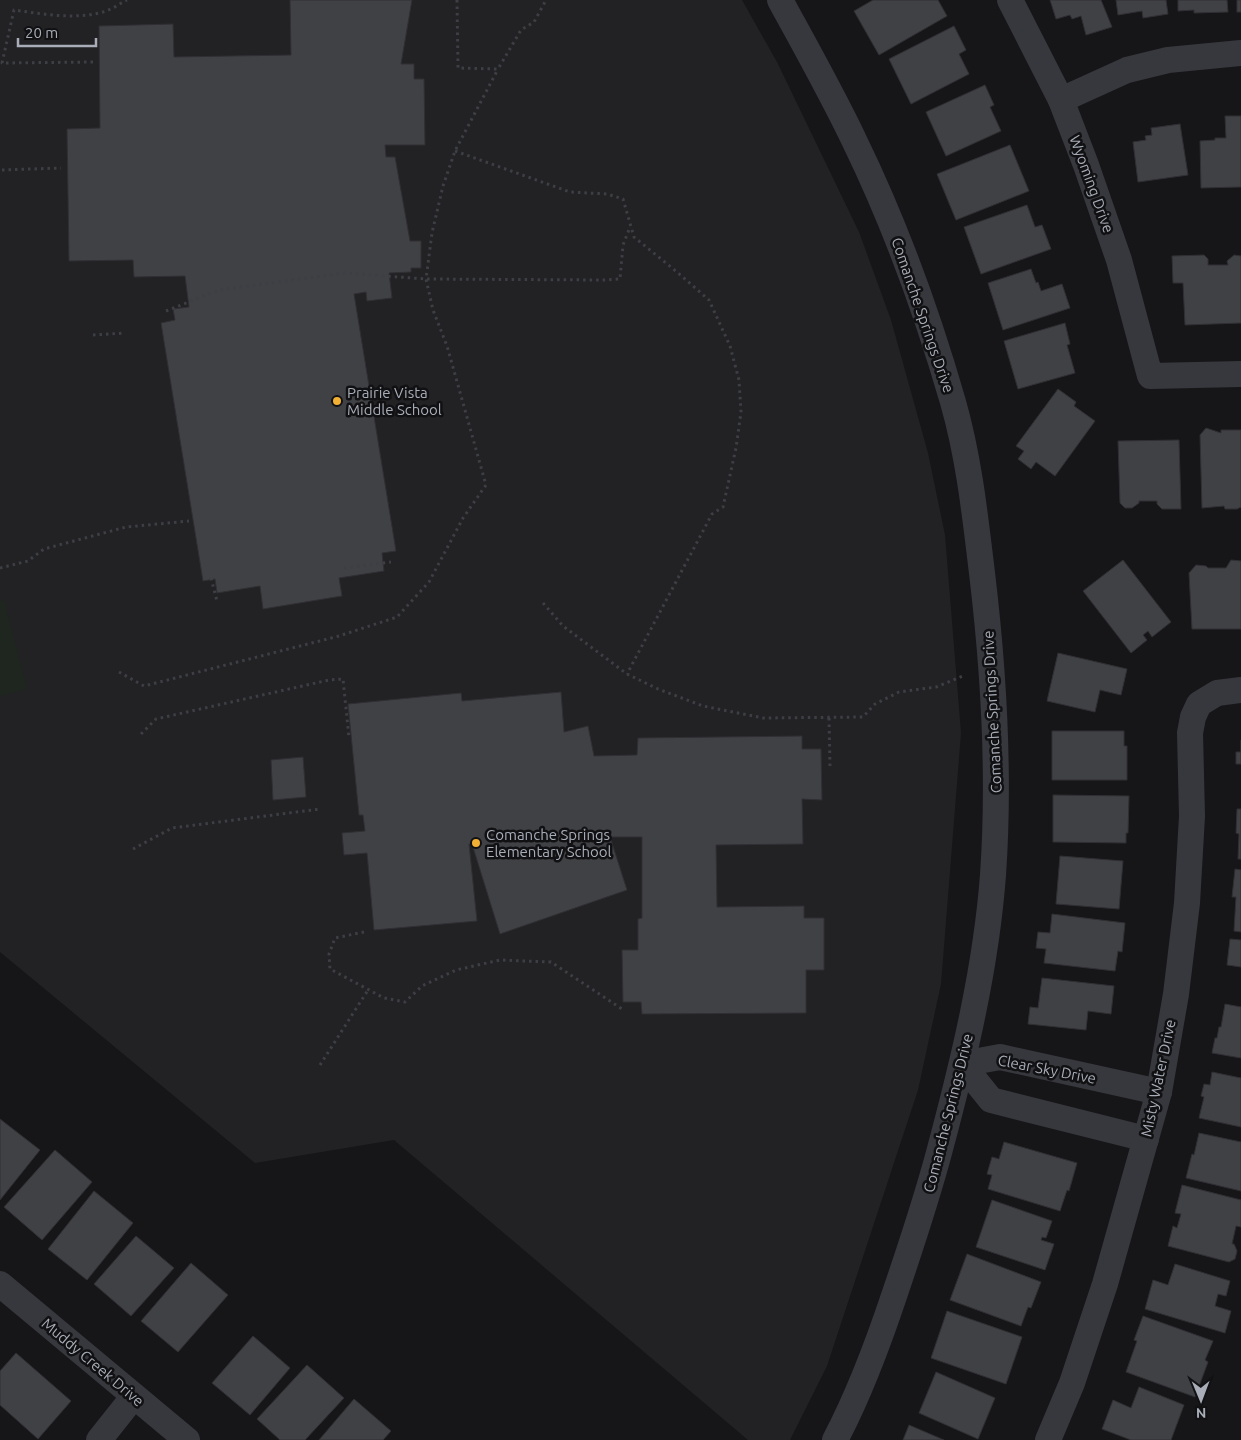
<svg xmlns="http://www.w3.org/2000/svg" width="1241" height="1440" viewBox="0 0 1241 1440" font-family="Ubuntu,sans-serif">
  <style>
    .built { fill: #222225 }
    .green { fill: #1e261f }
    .building { fill: #404145; stroke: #303034 }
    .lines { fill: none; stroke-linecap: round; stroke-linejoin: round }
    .path { stroke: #3d3f44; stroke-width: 3; stroke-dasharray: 2.5 4; stroke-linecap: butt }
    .minor { stroke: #37383d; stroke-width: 26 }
    .poi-dot { fill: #f2b134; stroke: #111113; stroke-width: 2 }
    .labels { text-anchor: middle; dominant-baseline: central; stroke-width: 5; stroke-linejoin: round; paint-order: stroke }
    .street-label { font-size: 15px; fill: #a8adb8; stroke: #111113 }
    .poi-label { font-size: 15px; fill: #a8adb8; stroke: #111113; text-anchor: start }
  </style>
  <rect width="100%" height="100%" fill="#161618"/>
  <polygon class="built" points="0,0 742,0 777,62 859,232 891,320 928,453 945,535 961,733 941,984 918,1090 827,1366 790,1440 748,1440 394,1140 255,1163 0,952"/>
  <polygon class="green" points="4,600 27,689 0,696 0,601"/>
  <g class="building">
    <polygon points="290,0 412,0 401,64 414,64 414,79 424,79 425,145 385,145 386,157 395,157 410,241 421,241 421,268 411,268 411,272 389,273 392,298 367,301 366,292 354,294 396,551 382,553 384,571 339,578 342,596 263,609 260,586 217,593 215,579 203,581 161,323 175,320 173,309 189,307 185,276 134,277 133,260 69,261 67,129 100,128 99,26 173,24 174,57 291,55"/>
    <polygon points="873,0 938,0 947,16 879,55 854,11"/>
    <polygon points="1050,0 1101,0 1112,27 1086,35 1081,16 1072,19 1070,15 1056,19"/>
    <polygon points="1116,0 1166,0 1168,14 1143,18 1142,11 1118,15"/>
    <polygon points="1178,0 1227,0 1228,12 1194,13 1194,10 1178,11"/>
    <rect x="1237" y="0" width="4" height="12"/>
    <polygon points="954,26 966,50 959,54 969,74 911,104 889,59"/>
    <polygon points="985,85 994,105 990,107 1001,131 946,156 926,112"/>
    <polygon points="1225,116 1241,116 1241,187 1201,188 1200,141 1215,140 1215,138 1226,138"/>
    <polygon points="1180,124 1188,175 1138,182 1133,142 1146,140 1145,136 1152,135 1151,128"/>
    <polygon points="1010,145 1029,191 956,220 937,174"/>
    <polygon points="1027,205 1035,227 1042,225 1051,249 981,274 964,227"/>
    <polygon points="1204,255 1208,259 1208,265 1228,265 1227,261 1234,255 1241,256 1241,323 1185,325 1183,283 1173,283 1172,256"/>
    <polygon points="1031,269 1036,283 1038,282 1041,291 1062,284 1070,308 1003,330 988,283"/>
    <polygon points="1065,323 1070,344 1067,345 1075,373 1018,389 1004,341"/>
    <polygon points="1058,389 1076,402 1074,406 1095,421 1055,476 1036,462 1031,469 1018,459 1024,451 1016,446"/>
    <polygon points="1206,428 1221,433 1221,430 1241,430 1241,507 1237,509 1225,509 1224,506 1202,508 1200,435"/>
    <polygon points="1179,440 1181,509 1162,509 1157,504 1157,501 1139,501 1139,503 1132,508 1125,508 1120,503 1118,441"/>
    <polygon points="1123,560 1171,622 1152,637 1148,631 1143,635 1147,640 1131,653 1083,591"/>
    <polygon points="1231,560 1241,561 1241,629 1192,629 1189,573 1196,565 1206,566 1208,568 1226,568"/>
    <polygon points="1058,653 1127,669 1121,695 1100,690 1095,712 1047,701"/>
    <polygon points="561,692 564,732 588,726 594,756 637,755 638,738 802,736 802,749 821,749 822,800 802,799 803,844 716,845 717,907 804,906 804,918 824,918 824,970 806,970 806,1013 642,1014 641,1002 623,1002 622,950 638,950 638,919 642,918 642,837 610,837 627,890 500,934 472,844 469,844 477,921 374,930 367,853 344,855 342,833 365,831 363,815 359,815 348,704 461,693 462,701"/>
    <polygon points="1052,731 1124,731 1124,746 1127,746 1127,780 1052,780"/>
    <polygon points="1241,740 1241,764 1236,764 1236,752 1241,752"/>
    <polygon points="303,757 306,797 273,800 271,760"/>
    <polygon points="1053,795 1129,796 1128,833 1126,833 1126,843 1053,842"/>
    <polygon points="1237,809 1241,809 1241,859 1238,859 1239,834 1236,833"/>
    <polygon points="1060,856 1123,861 1119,909 1056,904"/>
    <polygon points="1235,869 1241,870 1241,932 1234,931 1236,897 1232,897"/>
    <polygon points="1052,914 1125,923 1122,952 1118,951 1115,971 1044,963 1046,949 1036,948 1038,932 1050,933"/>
    <polygon points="1230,939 1241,940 1241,967 1227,965"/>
    <polygon points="1042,978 1114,986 1111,1014 1088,1011 1086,1030 1028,1024 1030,1007 1038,1008"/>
    <polygon points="1225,1004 1241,1007 1241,1058 1212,1053 1215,1038 1217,1038 1219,1027 1221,1027"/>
    <polygon points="1212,1072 1241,1078 1241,1127 1199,1118 1204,1097 1201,1096 1204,1084 1210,1085"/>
    <polygon points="0,1119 40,1150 0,1200"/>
    <polygon points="1199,1133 1241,1142 1241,1191 1186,1178 1192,1154 1194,1155"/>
    <polygon points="1004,1142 1077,1163 1069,1191 1067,1190 1060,1211 988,1189 992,1175 987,1174 992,1157 999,1159"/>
    <polygon points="55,1150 92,1182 42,1240 4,1207"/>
    <polygon points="1182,1185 1241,1200 1241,1227 1236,1226 1232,1244 1234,1244 1237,1251 1235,1259 1229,1262 1168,1246 1173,1226 1177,1228 1181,1214 1175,1213"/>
    <polygon points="94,1191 133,1223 87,1280 48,1249"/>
    <polygon points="992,1200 1052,1221 1046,1238 1042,1237 1041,1240 1054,1244 1045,1270 976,1247"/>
    <polygon points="136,1236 174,1268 131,1316 94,1284"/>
    <polygon points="967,1254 1041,1282 1031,1308 1028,1307 1021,1326 950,1300"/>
    <polygon points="191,1263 228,1295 178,1352 141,1321"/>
    <polygon points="1175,1264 1230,1281 1226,1296 1218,1294 1215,1306 1231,1311 1225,1333 1145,1309 1153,1280 1168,1285"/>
    <polygon points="947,1311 1022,1337 1006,1384 931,1358"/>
    <polygon points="1143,1316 1213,1341 1205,1360 1208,1362 1195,1397 1126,1372 1137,1341 1134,1340"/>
    <polygon points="253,1336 290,1368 250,1415 212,1383"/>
    <polygon points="16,1353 71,1401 38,1439 0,1405 0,1371"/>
    <polygon points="307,1365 344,1398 305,1440 280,1440 257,1419"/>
    <polygon points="936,1372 995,1398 978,1439 919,1413"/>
    <polygon points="1139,1387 1184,1405 1171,1440 1131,1440 1102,1429 1113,1400 1131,1408"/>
    <polygon points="354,1399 391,1431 383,1440 319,1440"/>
    <polygon points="909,1425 944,1440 903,1440"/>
  </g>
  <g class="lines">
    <g class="path">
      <polyline points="457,0 458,68 498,69 521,30 534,22 546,0"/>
      <path d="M93 62 2 63 14 10C43 14 74 20 103 12 111 10 119 4 127 0"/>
      <polyline points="455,151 570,192 607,194 623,199 634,237 677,272 709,300 730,346 739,380 741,412 736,448 723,507 712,514 627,674"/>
      <polyline points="2,170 61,168"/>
      <polyline points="166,311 219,290 344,273 426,279 604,280 620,279 623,245 630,227"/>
      <polyline points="93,335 125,333"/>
      <polyline points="0,568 28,561 44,549 126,527 189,521"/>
      <polyline points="344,568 391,562"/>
      <polyline points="211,578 217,601"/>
      <polyline points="543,603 563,626 627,674 658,689 703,706 763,718 863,717 875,704 899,692 936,687 963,676"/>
      <polyline points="119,672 144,686 339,636 397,617 429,582 463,518 486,485 447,346 433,310 426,279 432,233 443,186 455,151 498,69"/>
      <polyline points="829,718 830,767"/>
      <polyline points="141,734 156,719 329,680 343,679 349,738"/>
      <polyline points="133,849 172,828 320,809"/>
      <polyline points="364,932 335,938 329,954 330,969 384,998 405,1002 422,986 456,970 500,960 551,962 622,1009"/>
      <polyline points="320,1065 368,990"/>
    </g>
    <g class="minor">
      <path d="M780 0C805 46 831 92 854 140 895 224 927 312 953 402 969 458 975 515 982 573 994 673 1000 774 993 875 986 968 964 1059 940 1149 927 1198 911 1246 895 1293 878 1344 860 1393 835 1440"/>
      <polyline points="1010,0 1061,100 1086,165 1119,260 1150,376 1241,374"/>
      <polyline points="1061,100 1127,70 1168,60 1241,53"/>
      <polyline points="1146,1139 991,1100 962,1064 1000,1057 1159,1092"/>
      <polyline points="0,1284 187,1440"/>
      <polyline points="99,1440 134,1396"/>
      <polyline points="1048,1440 1072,1383 1105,1284 1159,1092 1176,994 1187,903 1192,816 1190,733 1193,717 1199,704 1217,693 1241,690"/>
    </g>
  </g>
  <g class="poi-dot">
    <circle cx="337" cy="401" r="5"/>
    <circle cx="476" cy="843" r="5"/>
  </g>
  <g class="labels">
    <g class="street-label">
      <text transform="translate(1092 184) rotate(70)">Wyoming Drive</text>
      <text transform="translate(923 315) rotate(71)">Comanche Springs Drive</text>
      <text transform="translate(992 712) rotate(-93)">Comanche Springs Drive</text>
      <text transform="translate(1047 1069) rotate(11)">Clear Sky Drive</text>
      <text transform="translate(1158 1078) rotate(-78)">Misty Water Drive</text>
      <text transform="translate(948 1113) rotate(-76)">Comanche Springs Drive</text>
      <text transform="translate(93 1362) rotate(40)">Muddy Creek Drive</text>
    </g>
    <g class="poi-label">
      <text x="347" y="392">Prairie Vista<tspan x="347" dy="17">Middle School</tspan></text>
      <text x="486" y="834">Comanche Springs<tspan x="486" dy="17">Elementary School</tspan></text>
    </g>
  </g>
  <g transform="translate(1201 1400) rotate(179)" stroke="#111113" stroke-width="4" paint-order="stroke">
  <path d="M0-4L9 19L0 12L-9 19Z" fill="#a8adb8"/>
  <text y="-8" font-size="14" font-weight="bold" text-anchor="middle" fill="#a8adb8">N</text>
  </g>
  <path d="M18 38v8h78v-8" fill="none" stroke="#a8adb8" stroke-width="2.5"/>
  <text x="25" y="38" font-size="15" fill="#a8adb8" stroke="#111113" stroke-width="4" paint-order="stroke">20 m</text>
</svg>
